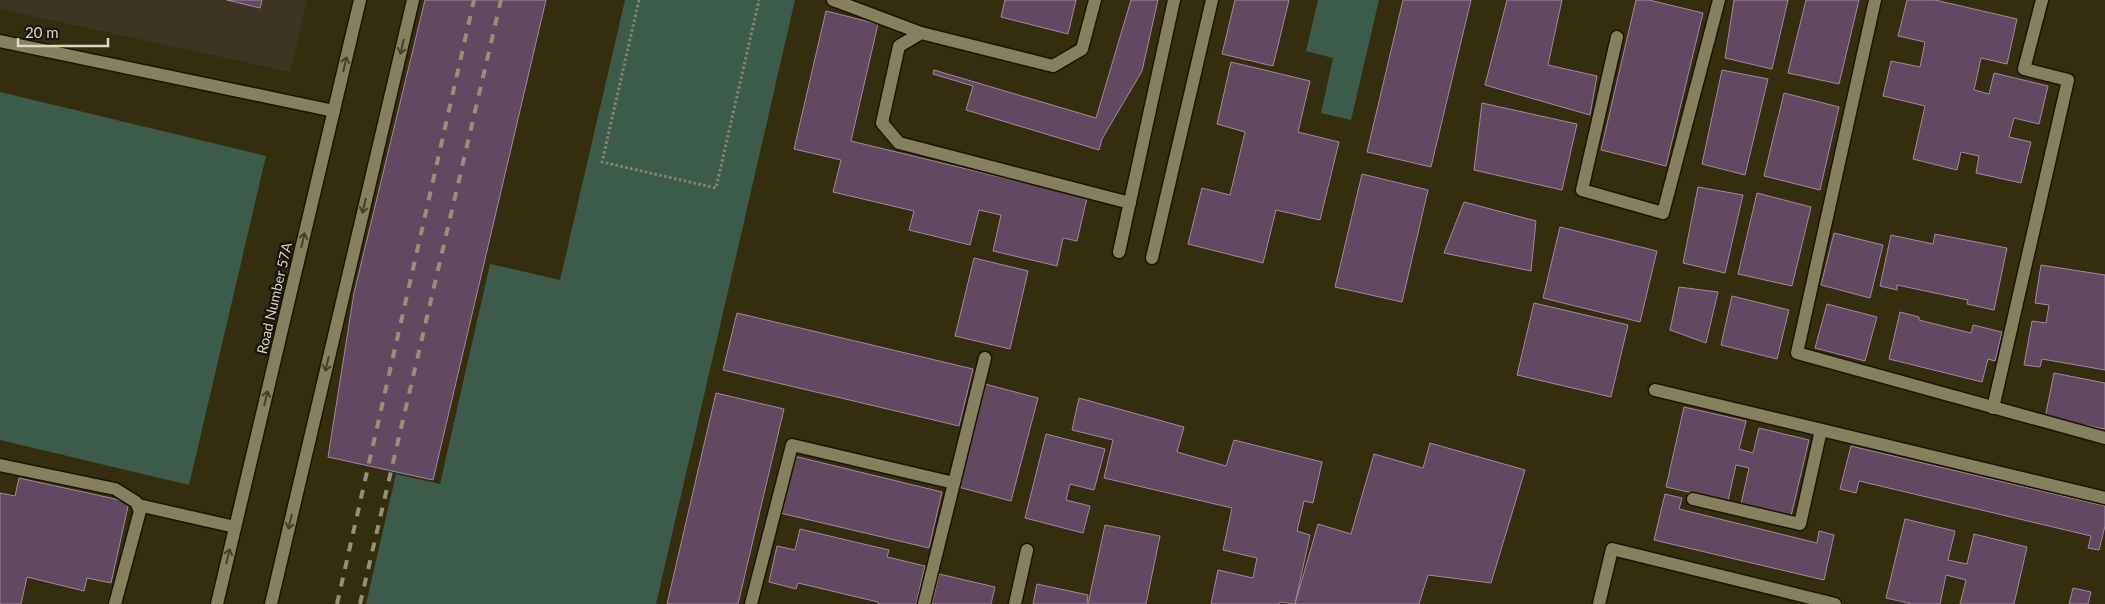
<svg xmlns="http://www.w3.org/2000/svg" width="2105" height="604" viewBox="0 0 2105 604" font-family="Lato,sans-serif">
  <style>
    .education { fill: #3e3424 }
    .green { fill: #3c5b4a }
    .building { fill: #614961; stroke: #a287a1 }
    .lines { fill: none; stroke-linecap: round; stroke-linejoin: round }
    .service-casing { stroke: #1b1601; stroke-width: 15 }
    .minor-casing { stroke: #1b1601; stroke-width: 15 }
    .tertiary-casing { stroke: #1b1601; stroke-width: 15 }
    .path { stroke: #88836a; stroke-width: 3; stroke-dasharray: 2.5 2.5; stroke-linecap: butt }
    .service { stroke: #87805e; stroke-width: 12 }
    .minor { stroke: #87805e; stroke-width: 12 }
    .tertiary { stroke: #87805e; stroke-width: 12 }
    .rail { stroke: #959078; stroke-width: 4; stroke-dasharray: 9 9; stroke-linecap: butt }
    .oneway { stroke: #45402b }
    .labels { text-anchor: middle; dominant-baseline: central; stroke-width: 5; stroke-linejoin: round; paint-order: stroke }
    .street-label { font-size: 14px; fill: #dbd7c5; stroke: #191609 }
  </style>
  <rect width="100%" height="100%" fill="#352e0e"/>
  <polygon class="education" points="0,0 307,0 290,72 0,9"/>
  <g class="green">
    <polygon points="625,0 795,0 656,604 366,604 396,474 440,484 490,264 560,280"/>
    <polygon points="1318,0 1379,0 1351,120 1321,113 1333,58 1306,51"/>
    <polygon points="0,92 266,156 189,485 0,440"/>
  </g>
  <g class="building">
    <polygon points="227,0 262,0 260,8"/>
    <polygon points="425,0 546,0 433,480 328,457 354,293"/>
    <polygon points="1005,0 1076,0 1068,34 1001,17"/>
    <polygon points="1131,0 1158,0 1142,71 1102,139 1099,150 966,110 973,86 933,74 934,70 1096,118"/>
    <polygon points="1235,0 1289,0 1273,66 1222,54"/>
    <polygon points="1403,0 1471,0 1431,167 1367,152"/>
    <polygon points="1507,0 1562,0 1548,65 1597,76 1590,115 1485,85"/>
    <polygon points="1636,0 1649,0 1703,13 1666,166 1601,150"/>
    <polygon points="1734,0 1788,0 1772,69 1725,58"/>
    <polygon points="1806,0 1859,0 1839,84 1788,73"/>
    <polygon points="1907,0 1935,0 2017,19 2007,64 1981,58 1974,90 1989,94 1994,73 2048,86 2039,124 2014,118 2009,137 2031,142 2021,183 1976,173 1979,156 1961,152 1957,170 1913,159 1925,106 1883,96 1891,61 1920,67 1925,42 1898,36"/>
    <polygon points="826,11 878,24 851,141 1087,198 1077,241 1063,238 1057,266 993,251 1001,215 979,210 970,245 909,230 914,211 833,192 841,160 794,149"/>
    <polygon points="1231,62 1310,81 1298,132 1339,142 1320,220 1276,210 1263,263 1188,244 1202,188 1230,195 1245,132 1217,124"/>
    <polygon points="1722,70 1768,79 1745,175 1702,164"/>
    <polygon points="1784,93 1839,107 1820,190 1764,176"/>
    <polygon points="1482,103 1577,124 1562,190 1474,170"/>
    <polygon points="1362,174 1428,190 1402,302 1335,287"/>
    <polygon points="1698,187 1743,195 1725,273 1683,263"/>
    <polygon points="1757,193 1811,207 1792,286 1738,274"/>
    <polygon points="1464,202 1536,221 1531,271 1444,253"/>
    <polygon points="1560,227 1657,251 1640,322 1543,298"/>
    <polygon points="1834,233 1883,245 1870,298 1821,285"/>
    <polygon points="1935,234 2007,248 1994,310 1967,304 1968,300 1897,285 1897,290 1880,286 1891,235 1933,244"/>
    <polygon points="974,258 1028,271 1010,349 955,336"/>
    <polygon points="2041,265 2105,275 2105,370 2042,359 2040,367 2024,365 2032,321 2046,323 2049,305 2035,303"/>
    <polygon points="1679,287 1718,292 1706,343 1670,330"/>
    <polygon points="1732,296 1789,310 1777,359 1721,345"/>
    <polygon points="1534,303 1628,325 1611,397 1517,375"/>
    <polygon points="1827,304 1877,317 1865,361 1815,348"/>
    <polygon points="1900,312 1919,317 1919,320 1971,333 1973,325 2002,332 1995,361 1988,359 1982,382 1889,359"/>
    <polygon points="737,313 973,369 959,426 723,370"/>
    <polygon points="2054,373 2105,383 2105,429 2045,418"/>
    <polygon points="985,384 1038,398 1011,501 958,487"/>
    <polygon points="716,393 784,409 738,604 667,604"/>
    <polygon points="1079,398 1184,427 1177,452 1226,466 1234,440 1322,462 1313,503 1304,501 1297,531 1310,535 1295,604 1280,602 1279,604 1211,604 1218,570 1253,578 1257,558 1223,550 1232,508 1104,478 1113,440 1072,430"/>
    <polygon points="1684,407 1746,421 1739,449 1753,453 1759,428 1809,440 1791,516 1741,504 1749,468 1736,465 1728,501 1666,487"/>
    <polygon points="1046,434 1105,449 1094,490 1070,484 1066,500 1090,506 1083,533 1025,518"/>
    <polygon points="1430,443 1525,470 1491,583 1428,575 1419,604 1295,604 1318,524 1351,534 1374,454 1423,468"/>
    <polygon points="1851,446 2105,506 2105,526 2099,550 2088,548 2091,536 1859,481 1856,493 1840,489"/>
    <polygon points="794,456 942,492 929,548 780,513"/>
    <polygon points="19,478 129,502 111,583 87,578 84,591 27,577 21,604 0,604 0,493 15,496"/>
    <polygon points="1665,494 1682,498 1679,509 1817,543 1819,531 1834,535 1824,580 1654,540"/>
    <polygon points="1905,519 1955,531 1948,560 1967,564 1974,534 2027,547 2014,604 1960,604 1966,580 1946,575 1940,604 1912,604 1886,598"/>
    <polygon points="1105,525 1160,536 1146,604 1088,604"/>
    <polygon points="800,529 889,550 887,557 925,566 916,604 878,604 878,602 798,583 796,589 769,582 777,546 795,550"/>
    <polygon points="939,574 995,587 991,604 932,604"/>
    <polygon points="1037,584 1088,595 1087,604 1033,604"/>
    <polygon points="2073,588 2091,592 2088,604 2069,604"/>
  </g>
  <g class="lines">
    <defs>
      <g id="service">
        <polyline points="1655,390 2105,498"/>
        <polyline points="1693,499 1800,524 1821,430"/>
        <polyline points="751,604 792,445 954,483"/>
        <polyline points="924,604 985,358"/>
        <polyline points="1015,604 1027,550"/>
        <polyline points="1599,604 1612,549 1835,604"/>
      </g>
      <g id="minor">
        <polyline points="833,0 921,33"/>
        <polyline points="1095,0 1082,49 1053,66 921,33 899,46 882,123 899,143 1130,203"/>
        <polyline points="1875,0 1797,353 2105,438"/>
        <polyline points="1617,37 1582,190 1663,213 1719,0"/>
        <polyline points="0,41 334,111"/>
        <polyline points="1119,252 1174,0"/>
        <polyline points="1152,258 1212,0"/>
        <polyline points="1993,408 2068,80 2024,69 2042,0"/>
        <polyline points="0,465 115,489 136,502 140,511 115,604"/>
        <polyline points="138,505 235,527"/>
      </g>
      <g id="tertiary">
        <polyline points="217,604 360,0"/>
        <polyline points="271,604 413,0"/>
      </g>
    </defs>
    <use href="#service" class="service-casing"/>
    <use href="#minor" class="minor-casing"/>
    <use href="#tertiary" class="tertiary-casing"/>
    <polyline class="path" points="639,0 602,162 716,188 759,0"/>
    <use href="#service" class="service"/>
    <use href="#minor" class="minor"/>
    <use href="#tertiary" class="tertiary"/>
    <g class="rail">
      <polyline points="337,604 474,0"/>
      <polyline points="360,604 501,0"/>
    </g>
  </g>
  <defs><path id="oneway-shaft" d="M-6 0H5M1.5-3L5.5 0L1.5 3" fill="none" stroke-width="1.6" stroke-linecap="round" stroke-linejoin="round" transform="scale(1.25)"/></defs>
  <g class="oneway">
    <use href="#oneway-shaft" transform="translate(402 47) rotate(103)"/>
    <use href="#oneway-shaft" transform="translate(345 64) rotate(-77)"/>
    <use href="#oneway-shaft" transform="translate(364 206) rotate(103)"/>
    <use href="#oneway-shaft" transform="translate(303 240) rotate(-77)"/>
    <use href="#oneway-shaft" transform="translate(327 364) rotate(103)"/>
    <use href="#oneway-shaft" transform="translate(266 398) rotate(-77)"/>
    <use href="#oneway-shaft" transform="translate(290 522) rotate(103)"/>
    <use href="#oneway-shaft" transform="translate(228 556) rotate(-77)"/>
  </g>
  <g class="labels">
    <g class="street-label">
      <text transform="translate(274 298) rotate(-77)">Road Number 57A</text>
    </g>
  </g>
  <path d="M18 38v8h90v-8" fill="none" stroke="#dbd7c5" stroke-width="2.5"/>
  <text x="25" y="38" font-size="15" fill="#dbd7c5" stroke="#191609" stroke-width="4" paint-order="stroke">20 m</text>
</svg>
